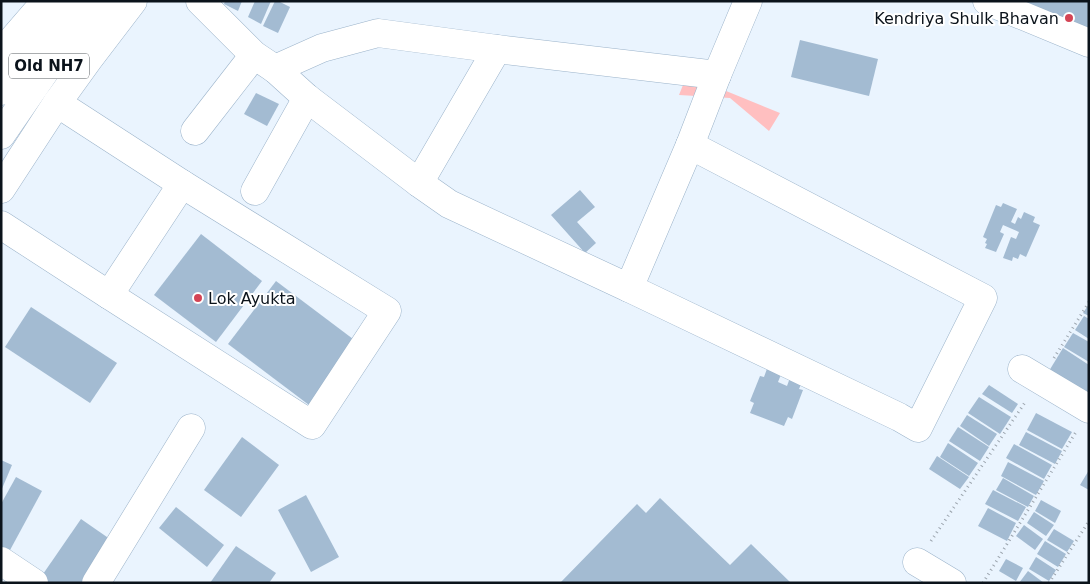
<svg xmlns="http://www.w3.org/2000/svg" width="1090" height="584" viewBox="0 0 1090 584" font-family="'DejaVu Sans',sans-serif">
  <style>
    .green { fill: #ffbfc0 }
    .building { fill: #a3bbd2 }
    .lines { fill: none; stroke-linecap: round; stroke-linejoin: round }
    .minor-casing { stroke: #9bb3ca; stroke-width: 29 }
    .major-casing { stroke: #9bb3ca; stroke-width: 29 }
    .path { stroke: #9ca5ae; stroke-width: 3; stroke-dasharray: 1 4; stroke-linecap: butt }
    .minor { stroke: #fff; stroke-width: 28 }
    .major { stroke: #fff; stroke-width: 28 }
    .poi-dot { fill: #d44455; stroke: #fff; stroke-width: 2 }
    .labels { text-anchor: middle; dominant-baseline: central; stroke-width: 4; stroke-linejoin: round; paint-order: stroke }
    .shield { fill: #fff; stroke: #545a5f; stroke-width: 1 }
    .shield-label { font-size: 15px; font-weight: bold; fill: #0b131b }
    .poi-label { font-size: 16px; fill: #0b131b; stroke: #fff; text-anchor: end }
  </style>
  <rect width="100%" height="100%" fill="#eaf4fe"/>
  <polygon class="green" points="687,75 780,113 769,131 730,98 679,95"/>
  <g class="building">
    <polygon points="225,1 242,1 238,11 224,4"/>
    <polygon points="255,1 271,1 261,24 248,17"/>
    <polygon points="275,1 278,1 290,7 278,33 263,26"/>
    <polygon points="1009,1 1089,1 1089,34"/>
    <polygon points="800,40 878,59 869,96 791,77"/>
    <polygon points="256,93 279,104 267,126 244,114"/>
    <polygon points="580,190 595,207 577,222 596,243 585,253 551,215"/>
    <polygon points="1003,203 1017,209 1011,222 1015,224 1018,217 1021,219 1024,212 1035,217 1033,222 1040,225 1026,257 1020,254 1018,259 1013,257 1012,261 1003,258 1011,237 1016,239 1019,232 1003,225 1000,232 1004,234 996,252 985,248 987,244 985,243 987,239 983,237 996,205 1001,207"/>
    <polygon points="201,234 262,281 216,342 154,295"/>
    <polygon points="276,281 357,342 309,405 228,344"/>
    <polygon points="1089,304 1089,316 1083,313"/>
    <polygon points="31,307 117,363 90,403 5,347"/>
    <polygon points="1084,316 1089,319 1089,339 1075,330"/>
    <polygon points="1073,333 1089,342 1089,362 1064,347"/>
    <polygon points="1063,348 1089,365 1089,396 1049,371"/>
    <polygon points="768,366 782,372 778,382 787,386 791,375 803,380 799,389 803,390 792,419 788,417 784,426 750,413 754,403 750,401 760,376 764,377"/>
    <polygon points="989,385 1018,404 1012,413 982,394"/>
    <polygon points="979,397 1011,417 1000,434 968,413"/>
    <polygon points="1036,413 1072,432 1062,449 1027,430"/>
    <polygon points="967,415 997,434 989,446 960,426"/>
    <polygon points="958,427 989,447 980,461 949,441"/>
    <polygon points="1026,432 1062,451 1055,464 1019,445"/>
    <polygon points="242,437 279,465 241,517 204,490"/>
    <polygon points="948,443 978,463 969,476 940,457"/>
    <polygon points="1014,444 1052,465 1044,479 1006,458"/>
    <polygon points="937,456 969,477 960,489 929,469"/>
    <polygon points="1,460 12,465 1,491"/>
    <polygon points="1008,462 1044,481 1036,495 1001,476"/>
    <polygon points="1089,470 1089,490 1080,485"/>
    <polygon points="16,477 42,491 9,552 1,548 1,504"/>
    <polygon points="1003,478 1034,496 1028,507 996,490"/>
    <polygon points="993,490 1026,507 1018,521 985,504"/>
    <polygon points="306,495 339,557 311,572 278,510"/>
    <polygon points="660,498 730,565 751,544 791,583 560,583 637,504 646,513"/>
    <polygon points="1041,500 1061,511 1055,523 1035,511"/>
    <polygon points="176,507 224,545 207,567 159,528"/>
    <polygon points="988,508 1016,523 1007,541 978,526"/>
    <polygon points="1034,512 1054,525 1046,536 1027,523"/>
    <polygon points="81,519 117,544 90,583 49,583 41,577"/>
    <polygon points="1024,525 1043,539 1035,550 1016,536"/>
    <polygon points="1054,529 1074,541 1067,552 1047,540"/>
    <polygon points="1045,541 1066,554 1058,567 1037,554"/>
    <polygon points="236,546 276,573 269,583 210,583"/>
    <polygon points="1036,557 1056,570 1049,581 1029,569"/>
    <polygon points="1006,559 1023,568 1016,581 999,571"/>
    <polygon points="1028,571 1044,583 1019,583"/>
  </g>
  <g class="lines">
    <defs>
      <g id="minor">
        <polyline points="200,1 254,55 275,69 307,98 419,183 449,204 629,288 690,145 717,75 748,1"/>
        <polyline points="987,1 1089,43"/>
        <polyline points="275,69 322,48 378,33 497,49 717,75"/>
        <polyline points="57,103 182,184 387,311 312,425 109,295"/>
        <polyline points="195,131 254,55"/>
        <polyline points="419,183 497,49"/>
        <polyline points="255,191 307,98"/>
        <polyline points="1,225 109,295 182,184"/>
        <polyline points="629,288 899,417 918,428 983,298 690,145"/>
        <polyline points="1022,369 1089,409"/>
        <polyline points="1,561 34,583"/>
        <polyline points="917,562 952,583"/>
        <polyline points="96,583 191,428"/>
      </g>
      <g id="major">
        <polyline points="1,55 8,45 46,1"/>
        <polyline points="1,91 22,62 74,1"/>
        <polyline points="1,135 50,64 102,1"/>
        <polyline points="1,189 57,103 88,60 133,1"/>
      </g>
    </defs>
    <use href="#minor" class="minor-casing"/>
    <use href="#major" class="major-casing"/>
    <g class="path">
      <polyline points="1054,358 1089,302"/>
      <polyline points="931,541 1026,401"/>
      <polyline points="983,583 1076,432"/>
      <polyline points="1049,583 1089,521"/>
    </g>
    <use href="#minor" class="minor"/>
    <use href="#major" class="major"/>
  </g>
  <g class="poi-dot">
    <circle cx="1069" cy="18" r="5"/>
    <circle cx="198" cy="298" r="5"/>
  </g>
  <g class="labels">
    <rect class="shield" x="9" y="53.5" width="80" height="25" rx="4"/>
    <g class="shield-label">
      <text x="49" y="66">Old NH7</text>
    </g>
    <g class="poi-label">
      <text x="1059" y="18">Kendriya Shulk Bhavan</text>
      <text x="208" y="298" text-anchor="start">Lok Ayukta</text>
    </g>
  </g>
  <rect width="1090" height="584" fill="none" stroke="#0b131b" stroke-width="5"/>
</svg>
